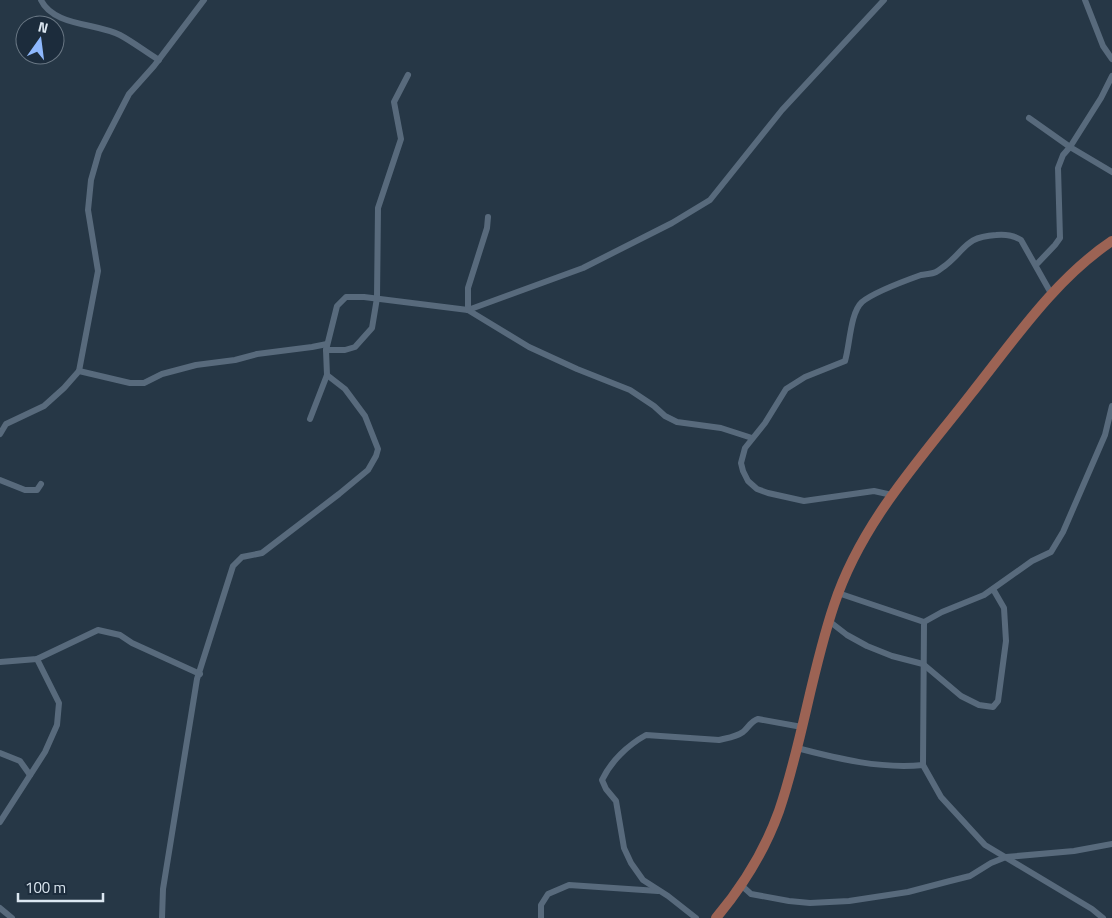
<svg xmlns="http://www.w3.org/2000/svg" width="1112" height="918" viewBox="0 0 1112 918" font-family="'Titillium Web',sans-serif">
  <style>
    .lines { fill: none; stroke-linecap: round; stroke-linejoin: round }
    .street { stroke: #586a7c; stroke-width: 6 }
    .primary { stroke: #9c6354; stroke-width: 10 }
  </style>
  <rect width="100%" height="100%" fill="#263746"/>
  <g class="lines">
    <g class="street">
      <path d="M41 0C53 26 97 23 120 35 133 42 146 52 159 60"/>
      <polyline points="1085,0 1103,46 1112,59"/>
      <polyline points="1029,118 1070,147 1112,172"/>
      <polyline points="1036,265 1055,245 1060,238 1058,168 1063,155 1070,147 1101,98 1112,76"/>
      <polyline points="468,310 583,268 672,223 710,200 782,110 884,0"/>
      <polyline points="468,310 468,288 487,228 488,217"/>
      <polyline points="326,350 345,350 355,347 372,328 377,298 378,208 401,139 394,102 408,75"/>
      <polyline points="79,371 98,271 88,210 91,180 99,152 129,94 154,66 204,0"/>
      <polyline points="310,419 327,375 326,350 337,306 346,297 364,297 468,310 529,347 577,369 630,390 654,406 665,416 677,422 721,428 752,438"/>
      <polyline points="0,434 6,424 44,406 64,388 79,371 130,383 144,383 162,374 196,365 235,360 257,354 312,347 327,344"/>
      <polyline points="0,480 25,490 37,490 41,484"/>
      <path d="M892 495 874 491 804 501 768 493 757 489 748 481 743 471 741 463 745 448 765 423 786 389 805 377 845 361C850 345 850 313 862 302 873 293 907 280 921 275 926 274 932 274 936 272 940 270 943 267 946 265 967 248 965 237 996 235 1006 234 1013 235 1021 240L1052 295"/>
      <polyline points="838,593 924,622 923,765 941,797 985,845 1092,909 1103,918"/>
      <polyline points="829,621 847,635 867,646 892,656 923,664 961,696 979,705 993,707 998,701 1006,641 1004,608 993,589"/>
      <polyline points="924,622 942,612 984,595 1032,561 1051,552 1063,532 1105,435 1112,406"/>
      <polyline points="0,662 37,659 98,630 120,635 132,643 200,674"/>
      <path d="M797 748C839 759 880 769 923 765"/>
      <polyline points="0,753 20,761 30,775"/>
      <polyline points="0,822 45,752 57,725 59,703 37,659"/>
      <polyline points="741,885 751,894 789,901 810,903 849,901 908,892 950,881 970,876 991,863 1006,857 1074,851 1112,844"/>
      <polyline points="0,908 12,918"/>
      <polyline points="162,918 163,889 197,679 233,566 242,557 262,553 339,494 368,470 376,456 378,449 365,416 345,389 327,375"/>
      <polyline points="541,918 541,905 548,894 569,885 658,891"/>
      <path d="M696 918 668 896 643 880 631 863 624 848 616 801 606 789 602 780C611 761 628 745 646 735L719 740C727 738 736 737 743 732 748 728 751 721 758 719L802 727"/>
    </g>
    <path class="primary" d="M716 918C742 887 765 850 779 811 802 744 811 673 834 605 861 523 919 461 971 394 1014 340 1055 279 1112 241"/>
  </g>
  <g transform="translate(40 40) rotate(14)"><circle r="24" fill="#1c2c3c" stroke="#697784"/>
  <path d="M0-4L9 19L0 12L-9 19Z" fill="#8eb8fd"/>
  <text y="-8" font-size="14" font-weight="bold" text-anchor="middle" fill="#dce7f1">N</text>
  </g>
  <path d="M18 893v8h85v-8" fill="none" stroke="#dce7f1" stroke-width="2.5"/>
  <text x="25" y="893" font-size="15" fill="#dce7f1" stroke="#1c2c3c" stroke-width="4" paint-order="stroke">100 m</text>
</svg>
